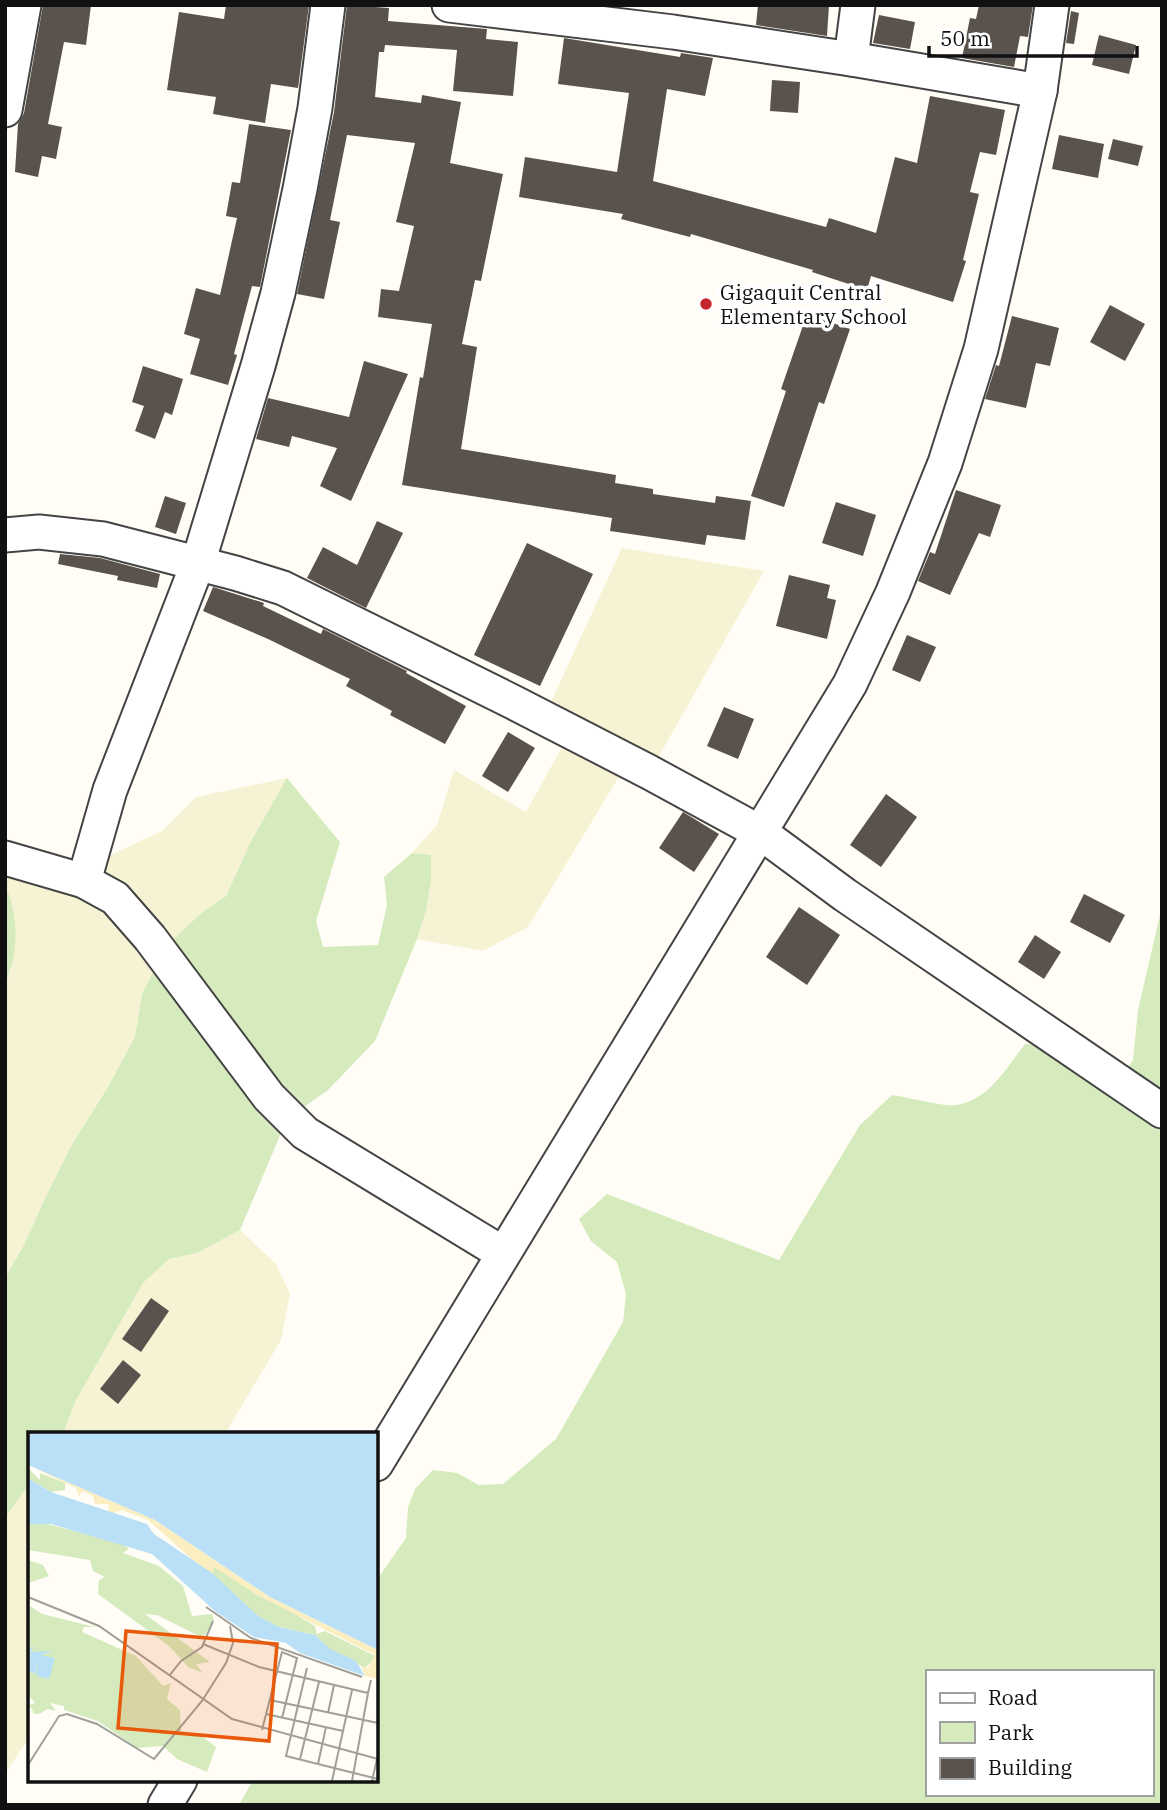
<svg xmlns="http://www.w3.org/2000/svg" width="1167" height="1810" viewBox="0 0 1167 1810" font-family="'IBM Plex Serif',serif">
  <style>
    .farmland { fill: #f6f3d4 }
    .green { fill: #d5ebbd; fill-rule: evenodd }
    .building { fill: #5a524d }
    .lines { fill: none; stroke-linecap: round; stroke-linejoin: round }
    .street-casing { stroke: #444; stroke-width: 37 }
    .street { stroke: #fff; stroke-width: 33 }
    .poi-dot { fill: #c4262e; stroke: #fff; stroke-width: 2.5 }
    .labels { text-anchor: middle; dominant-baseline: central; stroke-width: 7; stroke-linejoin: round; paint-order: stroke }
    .poi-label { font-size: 21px; fill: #111; stroke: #fff; text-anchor: start }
    .inset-road { fill: none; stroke: #a09f9a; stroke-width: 2 }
    .view { fill: #e8590c; fill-opacity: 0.15; stroke: #e8590c; stroke-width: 3.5 }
    .inset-edge { fill: none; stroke: #111; stroke-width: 3.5 }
  </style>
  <rect width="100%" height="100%" fill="#fffdf5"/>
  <g class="farmland">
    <polygon points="622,548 764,571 651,770 629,760 528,927 483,951 417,939 426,911 431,880 431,856 412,853 437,825 454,770 526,812 571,731 544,717"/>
    <polygon points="287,778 251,841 226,896 200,914 166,946 142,994 135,1037 108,1087 71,1146 48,1192 24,1245 5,1278 5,984 11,972 5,864 98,861 162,831 196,797"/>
    <polygon points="240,1230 276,1264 290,1294 281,1340 225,1434 63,1434 75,1402 143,1283 169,1259 197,1253"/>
    <polygon points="30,1483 30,1736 5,1774 5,1518"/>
  </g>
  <g class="green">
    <polygon points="287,778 340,842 316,921 323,947 378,945 387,905 384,877 412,853 431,855 431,880 426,911 417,939 375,1041 328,1090 287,1119 240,1230 197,1253 169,1259 143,1283 75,1402 63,1434 30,1434 30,1483 5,1518 5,1278 24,1245 48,1192 71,1146 108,1087 135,1037 142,994 166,946 200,914 226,896 251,841"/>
    <path d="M5 885C19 914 19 955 5 984Z"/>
    <path d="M1162 906V1805H239L253 1780H376V1581L406 1538 408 1507 415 1489 433 1470 457 1473 479 1485 503 1484 556 1439 623 1322 626 1294 617 1262 591 1241 579 1219 607 1194 779 1260 860 1125 892 1095C907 1097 944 1107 957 1105 990 1099 1006 1068 1025 1044L1045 1045 1112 1091 1133 1060 1138 1010ZM927 1672H1151V1794H927Z"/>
  </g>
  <g class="building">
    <polygon points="43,5 91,5 86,45 64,42 48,124 62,127 56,159 42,156 38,177 15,172 18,124 24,113"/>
    <polygon points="226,5 309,5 298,88 271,84 265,123 213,114 216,97 167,90 179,12 224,19"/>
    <polygon points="347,5 389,8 388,21 487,29 486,39 518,42 513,96 453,91 457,50 385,45 384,52 379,52 375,97 421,103 422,95 461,102 450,163 503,174 481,281 475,280 462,344 477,347 461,449 616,475 615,483 653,489 653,494 715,503 716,496 751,501 745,540 707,535 705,545 610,531 612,518 402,485 420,377 423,378 432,324 378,317 381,289 399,291 414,226 396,222 415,143 347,135 330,220 340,222 324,299 297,294 334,112"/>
    <polygon points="758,5 829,5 827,36 756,25"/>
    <polygon points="979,5 1033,5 1028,37 1020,36 1014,67 962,58 970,18 976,19"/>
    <polygon points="1071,11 1079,13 1074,44 1066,43"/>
    <polygon points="879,15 915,22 910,49 873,43"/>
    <polygon points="1099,35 1136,45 1129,74 1092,65"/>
    <polygon points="564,38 680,57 681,53 713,58 705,96 667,89 653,181 826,227 829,218 876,233 895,157 917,163 930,96 1005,110 996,155 980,152 970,192 979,194 963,260 966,261 953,302 871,276 867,290 812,272 813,270 691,234 690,237 621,219 623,214 519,197 525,157 617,172 629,93 558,84"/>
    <polygon points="772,80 800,82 798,113 770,111"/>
    <polygon points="249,124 291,130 260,287 252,286 234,354 237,355 228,385 190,374 200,339 184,334 196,288 220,295 237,218 226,216 232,182 240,183"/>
    <polygon points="1059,135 1104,144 1098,178 1052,169"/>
    <polygon points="1113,139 1143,146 1138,166 1108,159"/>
    <polygon points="1110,305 1145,324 1125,361 1090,342"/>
    <polygon points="807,314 850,329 824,404 819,402 784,507 751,496 786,391 781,389"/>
    <polygon points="1012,316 1059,328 1050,366 1036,363 1026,408 985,399 996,365 999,366"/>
    <polygon points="364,361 408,374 351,501 320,486 337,448 292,436 289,447 256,439 268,398 349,417"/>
    <polygon points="143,366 183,379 172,415 165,412 155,439 135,431 144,406 132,402"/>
    <polygon points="956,490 1001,505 990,537 979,533 950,595 918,581 930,552 935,554"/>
    <polygon points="165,496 186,503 176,534 155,527"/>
    <polygon points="836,502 876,515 863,556 822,543"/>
    <polygon points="377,521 403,533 366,608 307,578 323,547 357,565"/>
    <polygon points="527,543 593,574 540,686 474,655"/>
    <polygon points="60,554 100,558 160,574 157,588 117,580 118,576 58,564"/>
    <polygon points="789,575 830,585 827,598 836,600 827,639 776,626"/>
    <polygon points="213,587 264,603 263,606 321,634 323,629 407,671 406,673 466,706 445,744 390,715 392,711 346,686 350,679 268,639 203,611"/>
    <polygon points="907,635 936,647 920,682 892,670"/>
    <polygon points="724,707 754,719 738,759 707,746"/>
    <polygon points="508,732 535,748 508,792 482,776"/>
    <polygon points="886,794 917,817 881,867 850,845"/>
    <polygon points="683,812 719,834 694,872 659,848"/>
    <polygon points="1084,894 1125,915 1110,943 1070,922"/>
    <polygon points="799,907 840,935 807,985 766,957"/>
    <polygon points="1035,935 1061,952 1044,979 1018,962"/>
    <polygon points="151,1298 169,1311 141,1352 122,1339"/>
    <polygon points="123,1360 141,1375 118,1404 100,1389"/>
  </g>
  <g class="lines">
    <defs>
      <g id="street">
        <polyline points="449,5 673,32 851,59 1040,91"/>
        <polyline points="851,59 858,5"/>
        <polyline points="5,110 24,5"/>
        <polyline points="5,535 39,532 103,539 235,573 283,588 515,703 649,772 761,833 845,895 1162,1111"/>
        <polyline points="5,858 84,881 115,898 150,938 269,1097 305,1133 502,1253"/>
        <polyline points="84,881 110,790 198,563 258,366 278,293 300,189 315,108 328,5"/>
        <polyline points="376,1464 850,684 893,592 945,463 981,349 1040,91 1052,5"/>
        <polyline points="165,1805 180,1780"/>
      </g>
    </defs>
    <use href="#street" class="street-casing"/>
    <use href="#street" class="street"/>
  </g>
  <circle class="poi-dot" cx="706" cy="304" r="7"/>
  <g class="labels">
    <g class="poi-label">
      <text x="720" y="292">Gigaquit Central<tspan x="720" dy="24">Elementary School</tspan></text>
    </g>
  </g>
  <g transform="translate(28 1432)">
    <rect width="350" height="350" fill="#fffdf5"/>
    <path d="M0 36 12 48V41L37 51V58L23 60 0 46ZM11 90 94 111 101 117 95 121 131 134 155 154 164 184 184 182 186 188 175 206 129 183 117 182 182 230 168 232 175 241 160 235 141 214 70 162 71 148 77 145 65 139 62 128 0 118V92ZM0 128 15 133 21 144 0 151ZM186 135 287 194 289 202 297 199 349 225 337 236 301 217 287 203 251 195 230 184 200 159 184 141ZM2 174 14 182 67 195H56L54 200 108 224 135 254 143 251 139 267 152 278 153 299 174 304 188 315 179 340 149 327 135 314 109 316 70 289 36 278V274L22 271 28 279 19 277 12 282 0 281H6L1 273 7 271 0 263V239L8 241V232H0L9 231 10 224H4L0 222 11 223 15 222 2 220 6 215 0 216Z" fill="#d5ebbd"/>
    <path d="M0 33 127 88 242 165 350 218V247L337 244 333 234 340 236 347 223 229 163 186 135 184 141 176 138 120 88 94 78 85 81 80 79 81 72H67L65 64 54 59 51 65 48 56Z" fill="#fbeec1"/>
    <path d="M0 1H350V218L242 165 127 88 0 33ZM0 46 23 60 119 92 126 102 184 141 230 184 251 195 287 203 302 217 328 229 337 244 272 221 258 211 226 205 188 180 124 122 23 92H0ZM6 215 2 220 24 219 13 223 27 226 21 247 9 244 10 226 8 242 0 239V223L5 224 0 222V216Z" fill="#b9e0f7"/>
    <path class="inset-road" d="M0 165 71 194 204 287 350 327M178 175 223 206 334 245M175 212 231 235 340 261 343 248M279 236 258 324 350 347M141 244 153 229 174 215 185 189M242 268 350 291M300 281 306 253M238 282 315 299M234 298 254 220 269 226 254 286M272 327 291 250M290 332 298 295M0 333 31 284 39 282 69 292 126 327 174 269 198 231 205 211 202 194M304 349 324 258M324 349 340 261M344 349 349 327"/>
    <path class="view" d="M98 199 249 212 241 309 90 296Z"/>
    <rect width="350" height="350" class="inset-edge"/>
  </g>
  <rect width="1167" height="1810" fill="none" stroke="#111111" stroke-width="14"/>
  <rect x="926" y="1670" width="228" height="126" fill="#ffffff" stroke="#a0a0a0" stroke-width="2"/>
  <rect x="940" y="1693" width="35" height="10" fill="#ffffff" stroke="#a0a0a0" stroke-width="2"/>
  <text x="988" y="1705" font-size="21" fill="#111111">Road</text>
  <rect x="940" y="1722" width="35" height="21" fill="#d5ebbd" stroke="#a0a0a0" stroke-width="2"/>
  <text x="988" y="1740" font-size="21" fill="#111111">Park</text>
  <rect x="940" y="1758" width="35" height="21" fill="#5a524d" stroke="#a0a0a0" stroke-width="2"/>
  <text x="988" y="1775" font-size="21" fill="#111111">Building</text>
  <path d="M929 46v10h208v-10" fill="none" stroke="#111111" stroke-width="3.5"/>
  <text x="940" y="46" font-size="21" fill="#111111" stroke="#ffffff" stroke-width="5" paint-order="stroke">50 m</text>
</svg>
